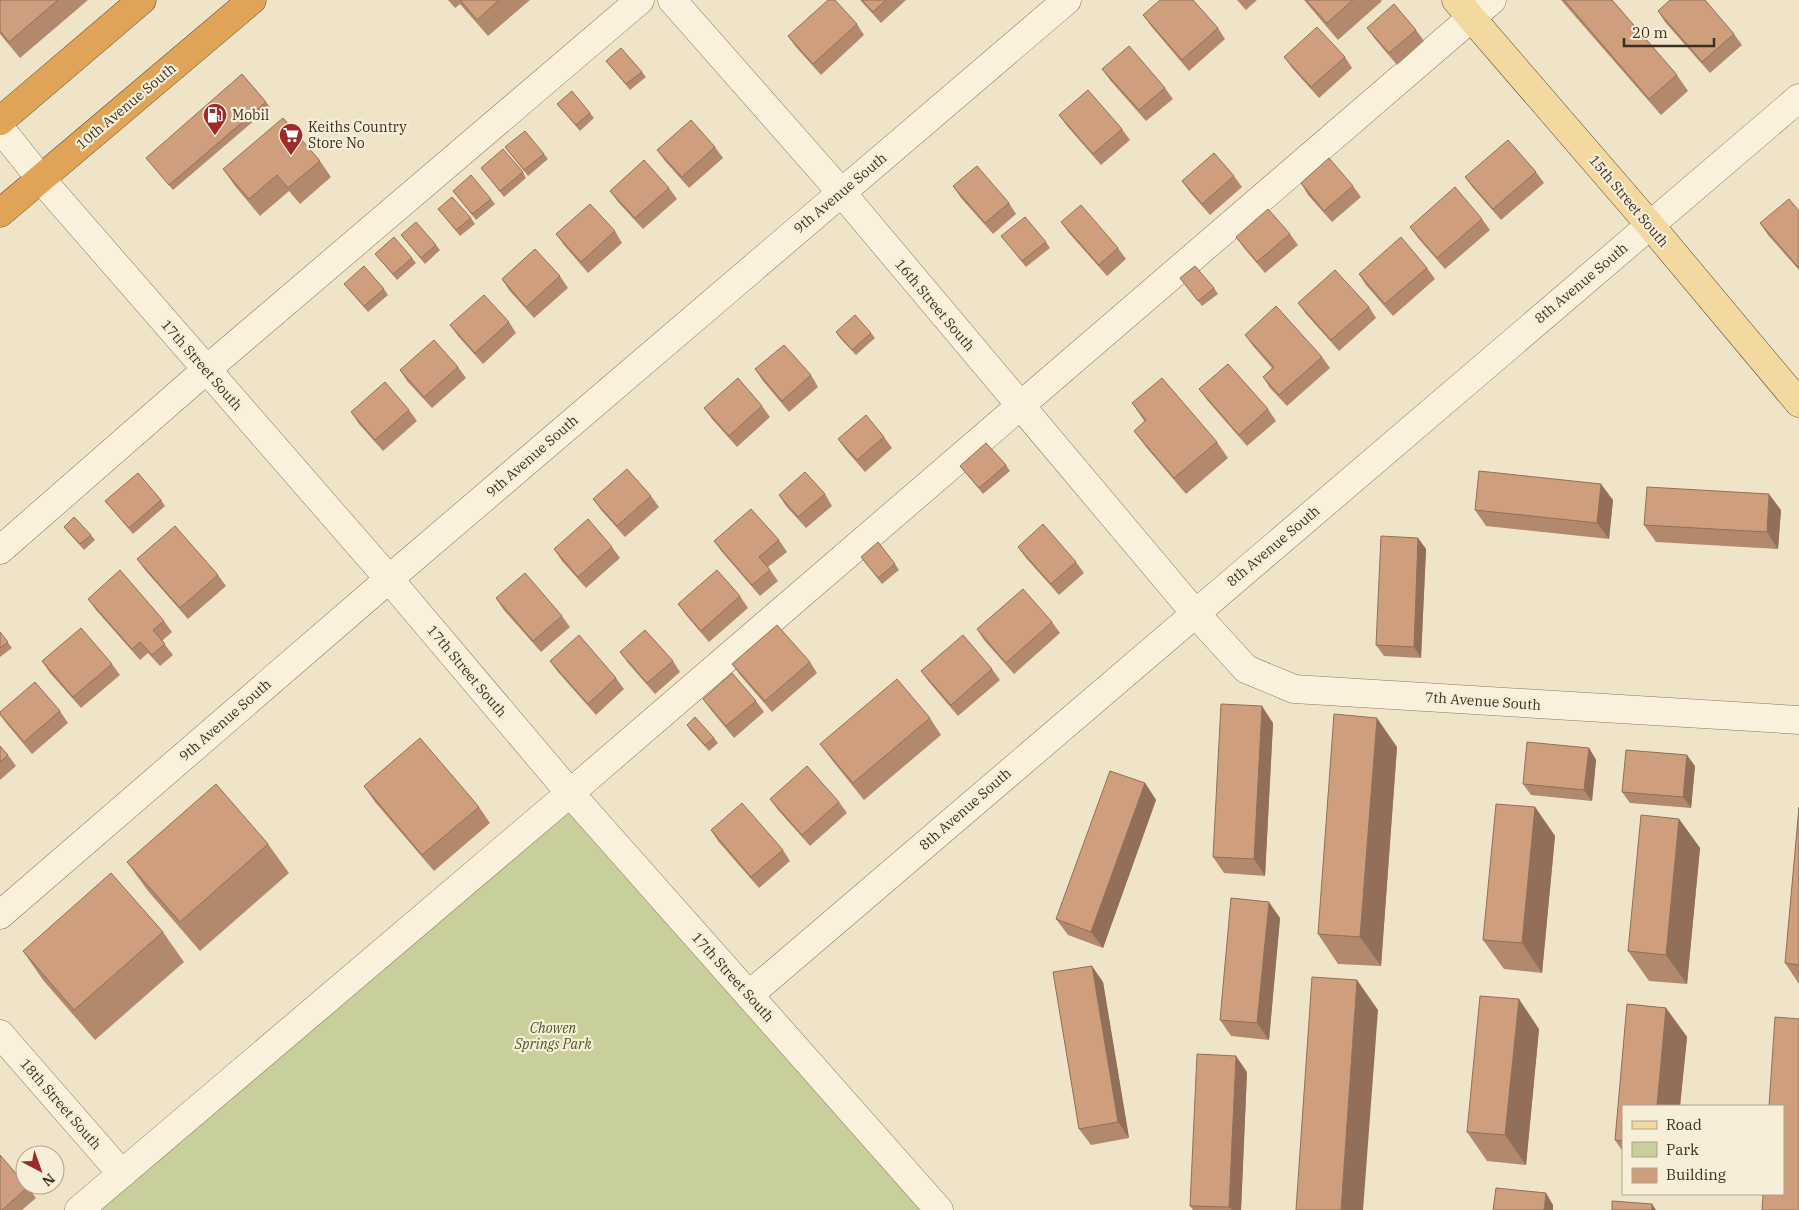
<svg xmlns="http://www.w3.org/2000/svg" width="1799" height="1210" viewBox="0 0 1799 1210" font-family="'IBM Plex Serif',serif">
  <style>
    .green { fill: #c9cf9b }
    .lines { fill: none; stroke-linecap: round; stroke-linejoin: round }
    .minor-casing { stroke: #8d765c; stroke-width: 29 }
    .major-casing { stroke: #5b4430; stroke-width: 29 }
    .highway-casing { stroke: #5b4430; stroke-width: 29 }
    .minor { stroke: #faf1dc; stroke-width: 28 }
    .major { stroke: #f3d9a0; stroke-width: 28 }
    .highway { stroke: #e0a458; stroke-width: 28 }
    .wall { fill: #b2896c }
    .shaded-wall { fill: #916f58 }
    .building { fill: #cf9f7d; stroke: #916f58 }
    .labels { text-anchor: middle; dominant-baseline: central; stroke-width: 4.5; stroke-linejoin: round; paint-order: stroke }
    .street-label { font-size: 14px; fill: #3d2e20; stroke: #f7eed8 }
    .poi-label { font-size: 14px; fill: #3d2e20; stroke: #f7eed8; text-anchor: start }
    .park-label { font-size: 14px; font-style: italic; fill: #4d5a26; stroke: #f7eed8 }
  </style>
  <rect width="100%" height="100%" fill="#f0e4c8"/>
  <polygon class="green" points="570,793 938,1210 79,1210"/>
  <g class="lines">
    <defs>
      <g id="minor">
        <polyline points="672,0 841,192 1195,613 1246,669 1294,689 1799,720"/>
        <polyline points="0,128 40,178 389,579 570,793 939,1210"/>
        <polyline points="0,550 206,370 640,0"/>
        <polyline points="0,915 389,579 1067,0"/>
        <polyline points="749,995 1799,98"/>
        <polyline points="0,1034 122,1174"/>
        <polyline points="79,1210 570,793 1492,0"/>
      </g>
      <polyline id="major" points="1456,0 1650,225 1799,403"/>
      <g id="highway">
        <polyline points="0,121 142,0"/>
        <polyline points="0,213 252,0"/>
      </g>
    </defs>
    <use href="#minor" class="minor-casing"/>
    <use href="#major" class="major-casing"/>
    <use href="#highway" class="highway-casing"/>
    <use href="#minor" class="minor"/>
    <use href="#major" class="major"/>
    <use href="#highway" class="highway"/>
  </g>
  <g class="wall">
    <polygon points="0,0 88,0 20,58 0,34"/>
    <polygon points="448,0 530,0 488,36 460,4 455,8"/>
    <polygon points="860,0 906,0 881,23"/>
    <polygon points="1237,0 1257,0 1246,10"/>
    <polygon points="1304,0 1381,0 1382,1 1338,40"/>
    <polygon points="1561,0 1612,0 1677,75 1688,91 1661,115"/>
    <polygon points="1658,11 1734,34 1742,45 1710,73 1665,22"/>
    <polygon points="1143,15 1218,28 1225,39 1189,71 1151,26"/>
    <polygon points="857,24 864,35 821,75 796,47 788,36"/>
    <polygon points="1367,28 1416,30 1424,41 1397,65 1375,39"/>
    <polygon points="1284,57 1345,57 1352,68 1319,98 1292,68"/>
    <polygon points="606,61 642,72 646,77 630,90"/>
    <polygon points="1102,69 1165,88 1173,99 1146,121 1110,80"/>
    <polygon points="266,102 270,107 173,190 146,158"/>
    <polygon points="557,104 590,113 594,118 580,131"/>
    <polygon points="1059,115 1122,129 1130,140 1101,165 1067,126"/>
    <polygon points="505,147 544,154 548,159 528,176"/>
    <polygon points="715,147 723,158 689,188 665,161 657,150"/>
    <polygon points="320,161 331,177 300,204 289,191 260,216 235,186 223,169"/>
    <polygon points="481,168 523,172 526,178 504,197"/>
    <polygon points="1536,172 1544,183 1501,220 1473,188 1465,177"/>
    <polygon points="1234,176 1242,187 1210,215 1190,192 1182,181"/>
    <polygon points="1301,183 1353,186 1361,197 1332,222 1308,195"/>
    <polygon points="953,186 1009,203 1016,214 993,234 961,198"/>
    <polygon points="669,188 677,199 643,229 618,202 610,191"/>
    <polygon points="453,191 491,199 495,204 476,220"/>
    <polygon points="438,209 471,218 475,224 460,236"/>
    <polygon points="1799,211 1799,270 1768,235 1760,223"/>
    <polygon points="1482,219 1490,230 1445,269 1418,238 1410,227"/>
    <polygon points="1061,222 1118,248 1126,259 1107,276 1069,233"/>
    <polygon points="615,231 622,243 588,273 564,245 556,234"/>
    <polygon points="1290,234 1298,245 1265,273 1244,248 1236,237"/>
    <polygon points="401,235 436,245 440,250 425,264"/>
    <polygon points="1001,236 1046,242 1050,248 1026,267"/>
    <polygon points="375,254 412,258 416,263 397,280"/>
    <polygon points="1427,268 1435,279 1393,316 1366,285 1359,274"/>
    <polygon points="560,276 568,288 534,318 509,290 502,279"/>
    <polygon points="1180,278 1214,288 1218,294 1202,306"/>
    <polygon points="344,284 384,289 388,295 368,312"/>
    <polygon points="1298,303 1369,307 1376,318 1339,351 1306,314"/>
    <polygon points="509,322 516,333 483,364 458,336 450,325"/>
    <polygon points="836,332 871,333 875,338 856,355 840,338"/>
    <polygon points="1245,335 1322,357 1330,368 1287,406 1270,388 1263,377 1272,368 1253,346"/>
    <polygon points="458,367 466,378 432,408 407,381 400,370"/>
    <polygon points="755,369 811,375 818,387 789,412 763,381"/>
    <polygon points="1199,389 1268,409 1276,421 1247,446 1207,400"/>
    <polygon points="1132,403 1217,442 1228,458 1186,494 1146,447 1134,431 1145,422"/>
    <polygon points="762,406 770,417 737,447 712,419 704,408"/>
    <polygon points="409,410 417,421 383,451 359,424 351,412"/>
    <polygon points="884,437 892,448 865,472 846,450 838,439"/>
    <polygon points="1006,465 1010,471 983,494 960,466"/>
    <polygon points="825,494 832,506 806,528 786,506 779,495"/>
    <polygon points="651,496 659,507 625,537 601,510 593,499"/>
    <polygon points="161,500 165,506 133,534 105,501"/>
    <polygon points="1613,500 1609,539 1486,526 1475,510"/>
    <polygon points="1781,510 1778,549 1656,542 1644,525"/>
    <polygon points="64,527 91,535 95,540 84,550 68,532"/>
    <polygon points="1418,538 1426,549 1421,658 1384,656 1376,645"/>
    <polygon points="779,540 787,552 768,567 778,581 760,596 722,552 714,541"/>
    <polygon points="612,547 620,558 586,588 562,561 554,549"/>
    <polygon points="1018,547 1076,562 1084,573 1059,595 1026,558"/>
    <polygon points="861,557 895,564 899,570 882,584"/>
    <polygon points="137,559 218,575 226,586 188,619 145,570"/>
    <polygon points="740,596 748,608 709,642 686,615 678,604"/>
    <polygon points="496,598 562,616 570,627 541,652 503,609"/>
    <polygon points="88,599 164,621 172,632 162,641 173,655 160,666 148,653 140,660 96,610"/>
    <polygon points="1052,622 1060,633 1014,674 984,640 977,629"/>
    <polygon points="0,632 12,648 0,657"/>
    <polygon points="620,652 673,661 680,672 655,694 628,663"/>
    <polygon points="42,661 112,664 120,675 81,708 50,673"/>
    <polygon points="550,661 616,678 624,689 596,715 558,672"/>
    <polygon points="810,662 817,673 772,712 740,675 732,664"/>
    <polygon points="992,669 1000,680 958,716 929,682 921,671"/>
    <polygon points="703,699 756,701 764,712 734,738 711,710"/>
    <polygon points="60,711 68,723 32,754 7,724 0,715"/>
    <polygon points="930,718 941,735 864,800 832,760 820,744"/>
    <polygon points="1273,723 1265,876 1224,873 1213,857"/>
    <polygon points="687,725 714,738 718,743 709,751 690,730"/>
    <polygon points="0,746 8,755 16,766 0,780"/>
    <polygon points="1397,747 1381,966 1338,964 1318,934"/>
    <polygon points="1589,748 1596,760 1592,801 1531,795 1523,784"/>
    <polygon points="1695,766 1691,808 1630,803 1622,792"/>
    <polygon points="1145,783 1156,800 1103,948 1068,935 1056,919"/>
    <polygon points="364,786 479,807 490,823 434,871 375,802"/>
    <polygon points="770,799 839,802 847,813 810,846 778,810"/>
    <polygon points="1535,807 1555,836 1542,973 1504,969 1483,940"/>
    <polygon points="1799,807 1799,984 1785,963"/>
    <polygon points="1679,819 1700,848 1687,984 1649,981 1628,951"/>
    <polygon points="711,830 783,850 790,861 759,888 718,841"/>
    <polygon points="268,844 289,873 200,951 148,891 127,862"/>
    <polygon points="1280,918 1269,1040 1231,1036 1220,1020"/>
    <polygon points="163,932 184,962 95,1040 43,980 23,951"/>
    <polygon points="1103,982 1129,1138 1091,1145 1079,1129"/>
    <polygon points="1627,1004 1666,1008 1687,1037 1680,1106 1623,1106 1623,1152 1615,1140"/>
    <polygon points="1539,1029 1526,1165 1487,1161 1467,1132"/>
    <polygon points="1247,1072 1241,1210 1193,1210 1190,1206"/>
    <polygon points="28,1187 36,1198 22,1210 0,1210"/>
  </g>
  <g class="shaded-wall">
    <polygon points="1601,484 1613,500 1609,539 1597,523"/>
    <polygon points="1769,494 1781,510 1778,549 1767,532"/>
    <polygon points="1418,538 1426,549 1421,658 1414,647"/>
    <polygon points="1262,706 1273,723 1265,876 1254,859"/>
    <polygon points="1377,718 1397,747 1381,966 1360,937"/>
    <polygon points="1589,748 1596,760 1592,801 1584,790"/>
    <polygon points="1687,755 1695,766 1691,808 1683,797"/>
    <polygon points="1145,783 1156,800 1103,948 1091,932"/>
    <polygon points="1535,807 1555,836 1542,973 1522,943"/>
    <polygon points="1679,819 1700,848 1687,984 1666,955"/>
    <polygon points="1269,902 1280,918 1269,1040 1257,1023"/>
    <polygon points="1092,966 1103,982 1129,1138 1118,1122"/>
    <polygon points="1357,980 1378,1010 1363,1210 1341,1210"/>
    <polygon points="1519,999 1539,1029 1526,1165 1505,1135"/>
    <polygon points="1666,1008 1687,1037 1680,1106 1657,1106"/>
    <polygon points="1236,1056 1247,1072 1241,1210 1232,1210 1229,1207"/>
    <polygon points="1546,1193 1553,1205 1553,1210 1544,1210"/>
    <polygon points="1652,1204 1656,1210 1652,1210"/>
  </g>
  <g class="building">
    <polygon points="0,0 58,0 9,42 0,31"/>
    <polygon points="460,0 499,0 477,20"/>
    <polygon points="828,0 835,0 857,24 813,64 788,36"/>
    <polygon points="862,0 886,0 873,12"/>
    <polygon points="1160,0 1193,0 1218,28 1182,60 1143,15"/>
    <polygon points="1306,0 1353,0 1327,23"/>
    <polygon points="1564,0 1612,0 1677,75 1649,99"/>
    <polygon points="1670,0 1705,0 1734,34 1702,62 1658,11"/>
    <polygon points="1394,4 1416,30 1389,53 1367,28"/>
    <polygon points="1317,27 1345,57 1311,87 1284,57"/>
    <polygon points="1129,46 1165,88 1139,110 1102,69"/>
    <polygon points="621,48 642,72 626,84 606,61"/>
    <polygon points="242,74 266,102 169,185 146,158"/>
    <polygon points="1088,90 1122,129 1093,154 1059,115"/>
    <polygon points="572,91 590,113 576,125 557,104"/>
    <polygon points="283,118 320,161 288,188 277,175 249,199 223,169"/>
    <polygon points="691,120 715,147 682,177 657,150"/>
    <polygon points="525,131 544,154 524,170 505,147"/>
    <polygon points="1508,140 1536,172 1493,209 1465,177"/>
    <polygon points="503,149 523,172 500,191 481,168"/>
    <polygon points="1214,153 1234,176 1202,204 1182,181"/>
    <polygon points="1329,158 1353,186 1324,211 1301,183"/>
    <polygon points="644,160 669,188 635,218 610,191"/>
    <polygon points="977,166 1009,203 985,223 953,186"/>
    <polygon points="471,175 491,199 472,214 453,191"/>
    <polygon points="1455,187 1482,219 1437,258 1410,227"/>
    <polygon points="452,197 471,218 456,230 438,209"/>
    <polygon points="1789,199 1799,211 1799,268 1760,223"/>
    <polygon points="590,204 615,231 581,262 556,234"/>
    <polygon points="1081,205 1118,248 1099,265 1061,222"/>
    <polygon points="1268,209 1290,234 1257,262 1236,237"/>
    <polygon points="1025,217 1046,242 1022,261 1001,236"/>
    <polygon points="416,222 436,245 421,258 401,235"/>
    <polygon points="394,237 412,258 393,274 375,254"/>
    <polygon points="1401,237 1427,268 1385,304 1359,274"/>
    <polygon points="535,249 560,276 526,307 502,279"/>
    <polygon points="364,266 384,289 364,306 344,284"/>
    <polygon points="1195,266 1214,288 1198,301 1180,278"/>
    <polygon points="1335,270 1369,307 1331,340 1298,303"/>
    <polygon points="484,295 509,322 475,353 450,325"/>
    <polygon points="1276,306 1322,357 1279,395 1263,377 1274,367 1245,335"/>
    <polygon points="855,315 871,333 852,350 836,332"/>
    <polygon points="434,340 458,367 424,397 400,370"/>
    <polygon points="784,345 811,375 782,401 755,369"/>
    <polygon points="1228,364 1268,409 1239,435 1199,389"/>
    <polygon points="738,378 762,406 729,436 704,408"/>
    <polygon points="1162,378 1217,442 1174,478 1134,431 1146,420 1132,403"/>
    <polygon points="385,382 409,410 375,440 351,412"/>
    <polygon points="866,415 884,437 857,460 838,439"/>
    <polygon points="986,443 1006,465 979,488 960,466"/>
    <polygon points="627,469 651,496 617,526 593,499"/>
    <polygon points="1479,471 1601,484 1597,523 1475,510"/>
    <polygon points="805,472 825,494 798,517 779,495"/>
    <polygon points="138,473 161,500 129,528 105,501"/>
    <polygon points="1647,487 1769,494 1767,532 1644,525"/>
    <polygon points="751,509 779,540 759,557 770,570 752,585 714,541"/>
    <polygon points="74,517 91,535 80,544 64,527"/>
    <polygon points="588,519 612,547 578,577 554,549"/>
    <polygon points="1043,524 1076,562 1051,584 1018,547"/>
    <polygon points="175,526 218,575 180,608 137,559"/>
    <polygon points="1381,536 1418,538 1414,647 1376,645"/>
    <polygon points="878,542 895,564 878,578 861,557"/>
    <polygon points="120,570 164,621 153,630 165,644 152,655 140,642 132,649 88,599"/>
    <polygon points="717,570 740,596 701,631 678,604"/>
    <polygon points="525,573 562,616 533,641 496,598"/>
    <polygon points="1023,589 1052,622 1006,663 977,629"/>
    <polygon points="777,625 810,662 765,701 732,664"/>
    <polygon points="81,628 112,664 73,697 42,661"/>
    <polygon points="645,630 673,661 647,683 620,652"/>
    <polygon points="0,632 8,642 0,648"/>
    <polygon points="579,635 616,678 588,704 550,661"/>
    <polygon points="963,635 992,669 951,705 921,671"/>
    <polygon points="732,673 756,701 726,726 703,699"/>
    <polygon points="897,679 930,718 853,783 820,744"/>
    <polygon points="35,682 60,711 24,742 0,714 0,712"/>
    <polygon points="1221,704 1262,706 1254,859 1213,857"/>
    <polygon points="1334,714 1377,718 1360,937 1318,934"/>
    <polygon points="695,717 714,738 705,745 687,725"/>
    <polygon points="420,738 479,807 422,855 364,786"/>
    <polygon points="1527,742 1589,748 1584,790 1523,784"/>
    <polygon points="0,746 8,755 0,762"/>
    <polygon points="1626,750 1687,755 1683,797 1622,792"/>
    <polygon points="807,766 839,802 802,835 770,799"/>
    <polygon points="1110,771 1145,783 1091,932 1056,919"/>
    <polygon points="216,784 268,844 180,922 127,862"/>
    <polygon points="742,803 783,850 751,877 711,830"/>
    <polygon points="1496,804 1535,807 1522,943 1483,940"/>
    <polygon points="1799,807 1799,965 1785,963"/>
    <polygon points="1641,815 1679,819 1666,955 1628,951"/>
    <polygon points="111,873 163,932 74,1010 23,951"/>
    <polygon points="1231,898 1269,902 1257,1023 1220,1020"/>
    <polygon points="1092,966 1118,1122 1079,1129 1053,972"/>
    <polygon points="1312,977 1357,980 1341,1210 1296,1210"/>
    <polygon points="1480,996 1519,999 1505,1135 1467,1132"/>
    <polygon points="1627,1004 1666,1008 1657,1106 1623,1106 1623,1141 1615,1140"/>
    <polygon points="1775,1017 1799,1019 1799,1210 1762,1210 1763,1194 1783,1194 1783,1106 1769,1106"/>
    <polygon points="1197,1054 1236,1056 1229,1207 1190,1206"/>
    <polygon points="0,1155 25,1184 25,1185 26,1185 28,1187 2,1210 0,1210"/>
    <polygon points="1496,1188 1546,1193 1544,1210 1493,1210"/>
    <polygon points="1612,1201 1652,1204 1652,1210 1612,1210"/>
  </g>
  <defs>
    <symbol id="fuel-pin" viewBox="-11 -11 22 30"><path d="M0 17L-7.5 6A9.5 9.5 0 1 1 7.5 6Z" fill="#9e2a2b" stroke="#f7eed8"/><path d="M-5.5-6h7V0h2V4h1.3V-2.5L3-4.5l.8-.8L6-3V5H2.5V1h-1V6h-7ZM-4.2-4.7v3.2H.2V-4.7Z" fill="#fff"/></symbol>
    <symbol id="supermarket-pin" viewBox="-11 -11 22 30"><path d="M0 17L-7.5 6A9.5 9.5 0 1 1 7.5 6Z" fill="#9e2a2b" stroke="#f7eed8"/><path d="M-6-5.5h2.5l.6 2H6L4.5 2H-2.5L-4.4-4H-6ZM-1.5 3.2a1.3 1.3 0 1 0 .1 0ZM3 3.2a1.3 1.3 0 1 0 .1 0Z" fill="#fff"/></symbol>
  </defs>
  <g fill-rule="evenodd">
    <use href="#fuel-pin" x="201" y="101" width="28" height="38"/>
    <use href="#supermarket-pin" x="277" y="121" width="28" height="38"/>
  </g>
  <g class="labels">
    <g class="street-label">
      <text transform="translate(126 106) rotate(-40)">10th Avenue South</text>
      <text transform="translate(840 193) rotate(-40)">9th Avenue South</text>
      <text transform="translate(1629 201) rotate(50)">15th Street South</text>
      <text transform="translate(1581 283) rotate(-40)">8th Avenue South</text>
      <text transform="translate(935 305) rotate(50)">16th Street South</text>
      <text transform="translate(202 365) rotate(49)">17th Street South</text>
      <text transform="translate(532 456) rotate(-41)">9th Avenue South</text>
      <text transform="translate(1273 546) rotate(-40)">8th Avenue South</text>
      <text transform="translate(467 671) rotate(50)">17th Street South</text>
      <text transform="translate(1483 701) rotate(4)">7th Avenue South</text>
      <text transform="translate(225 720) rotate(-41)">9th Avenue South</text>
      <text transform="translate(965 809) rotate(-41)">8th Avenue South</text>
      <text transform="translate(733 977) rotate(48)">17th Street South</text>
      <text transform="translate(61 1104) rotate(49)">18th Street South</text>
    </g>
    <g class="poi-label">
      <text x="232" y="115">Mobil</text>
      <text x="308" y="127">Keiths Country<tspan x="308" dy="16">Store No</tspan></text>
    </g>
    <g class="park-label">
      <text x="553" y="1028">Chowen<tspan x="553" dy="16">Springs Park</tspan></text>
    </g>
  </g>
  <rect x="1622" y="1105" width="162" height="90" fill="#f7eed8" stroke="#ada18e"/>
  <rect x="1632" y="1121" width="25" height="8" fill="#f3d9a0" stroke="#ada18e"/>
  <text x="1666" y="1130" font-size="15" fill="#3d2e20">Road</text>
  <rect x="1632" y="1142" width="25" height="15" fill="#c9cf9b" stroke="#ada18e"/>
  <text x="1666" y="1155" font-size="15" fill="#3d2e20">Park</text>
  <rect x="1632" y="1168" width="25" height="15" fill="#cf9f7d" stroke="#ada18e"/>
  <text x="1666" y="1180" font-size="15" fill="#3d2e20">Building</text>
  <g transform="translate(40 1170) rotate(139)"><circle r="24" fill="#f7eed8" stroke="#ada18e"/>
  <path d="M0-4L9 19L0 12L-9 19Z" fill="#9e2a2b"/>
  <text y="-8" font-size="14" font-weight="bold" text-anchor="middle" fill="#3d2e20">N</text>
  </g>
  <path d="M1624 38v8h90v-8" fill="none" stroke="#3d2e20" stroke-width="2.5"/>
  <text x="1632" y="38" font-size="15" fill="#3d2e20" stroke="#f7eed8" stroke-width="4" paint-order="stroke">20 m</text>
</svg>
